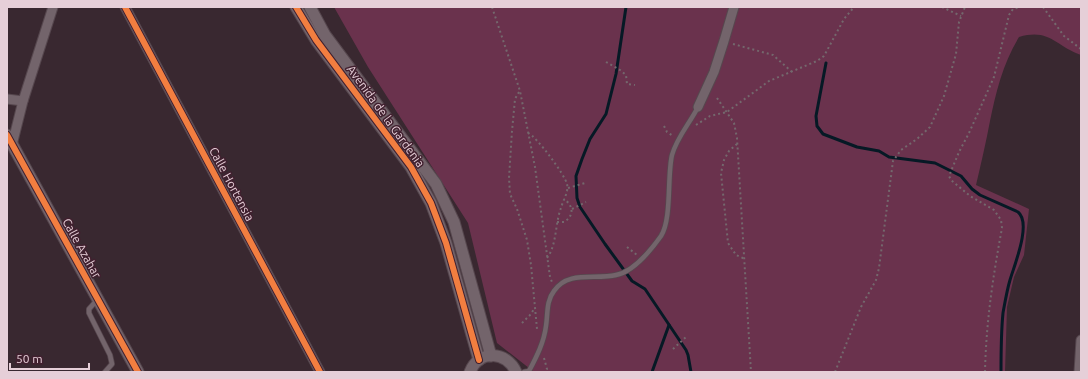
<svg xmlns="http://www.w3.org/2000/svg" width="1088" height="379" viewBox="0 0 1088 379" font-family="Ubuntu,sans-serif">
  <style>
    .green { fill: #6a324d }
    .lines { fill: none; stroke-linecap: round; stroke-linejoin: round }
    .stream { stroke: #061925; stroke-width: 3 }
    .service-casing { stroke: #56474e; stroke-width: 6 }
    .minor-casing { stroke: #56474e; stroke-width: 11 }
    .tertiary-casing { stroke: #56474e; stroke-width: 13 }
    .path { stroke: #74686d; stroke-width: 2; stroke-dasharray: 2 3; stroke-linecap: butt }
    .service { stroke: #73646b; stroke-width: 4.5 }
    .minor { stroke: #73646b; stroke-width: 9 }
    .tertiary { stroke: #73646b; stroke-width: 11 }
    .cycleway-casing { stroke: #41202f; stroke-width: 8 }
    .cycleway { stroke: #f27e40; stroke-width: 6 }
    .labels { text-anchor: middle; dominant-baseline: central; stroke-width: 3; stroke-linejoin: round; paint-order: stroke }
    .street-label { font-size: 12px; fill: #e6cfd8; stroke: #41202f }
  </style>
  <rect width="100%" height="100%" fill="#392830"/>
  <path class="green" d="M334 7H1081V55C1055 46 1050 28 1019 37 1003 63 996 92 990 121 986 142 981 164 976 185L1029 209 1024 255 1014 277 1007 307 1005 372H534L497 343 468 223 368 67Z"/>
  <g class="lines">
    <g class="stream">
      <polyline points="626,7 616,74 606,114 590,139 582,159 576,176 577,198 580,207 605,244 632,281 645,289 686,350 688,355 691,372"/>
      <path d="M826 63 816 116 817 126 823 134 857 147 879 151 889 157 935 163 961 176 972 189 980 195 1018 212C1032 223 1014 266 1010 280 1007 290 1005 302 1003 313 1001 333 1001 352 1001 372"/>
      <polyline points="652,372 669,325"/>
    </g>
    <defs>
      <g id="service">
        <polyline points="98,299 89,309 89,313 110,355 112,364 105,372"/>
        <path d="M524 372 529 371C537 356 544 342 546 326 548 314 546 301 554 291 568 270 595 280 616 275 633 272 651 250 661 236 672 219 667 176 672 155 677 137 690 123 698 107"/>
      </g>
      <g id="minor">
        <polyline points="125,7 320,372"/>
        <polyline points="7,99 23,101"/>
        <polyline points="698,107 714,72 724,41 734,7"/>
        <polyline points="12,145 23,101 53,7"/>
        <polyline points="1079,372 1081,340"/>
      </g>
      <g id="tertiary">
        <polyline points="296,7 316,40 411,167 431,203 446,243 479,360"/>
        <polyline points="310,7 325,35 436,184 454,222 491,356"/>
        <polyline points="7,135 138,372"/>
        <path d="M470 372C479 349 507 351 516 372"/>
      </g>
    </defs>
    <use href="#service" class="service-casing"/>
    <use href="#minor" class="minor-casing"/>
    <use href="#tertiary" class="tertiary-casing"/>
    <g class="path">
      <polyline points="492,7 520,91 535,167 550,277 552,282"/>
      <polyline points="942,7 961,16"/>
      <polyline points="1043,7 1064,36 1081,49"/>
      <polyline points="733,44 773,55 792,72"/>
      <polyline points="606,62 620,70 626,75 627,84 635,85"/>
      <polyline points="519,92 515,99 512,131 509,178 510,194 517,209 527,240 531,265 537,329"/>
      <polyline points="717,98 734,123 737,138 751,372"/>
      <polyline points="696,125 710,116 727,112 769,81 817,61 824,56 844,19 854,7"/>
      <polyline points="664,126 667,132 673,136"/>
      <path d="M528 133C537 137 565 175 567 184 569 192 563 200 561 208 555 223 557 245 547 258"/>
      <polyline points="737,144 729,151 724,160 721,173 728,243 736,255 745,259"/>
      <polyline points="568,188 585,183"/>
      <polyline points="572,209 586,202"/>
      <path d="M557 222H564C574 216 574 206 564 199"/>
      <polyline points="627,247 637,255"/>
      <polyline points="522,323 531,314 534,309"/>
      <polyline points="673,349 686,337"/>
      <polyline points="544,358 547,369 546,372"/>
      <polyline points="835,372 861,307 876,280 879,268 893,161 901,150 917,139 930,127 944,96 956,54 959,22 965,7"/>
      <path d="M985 372C986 323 993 276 1002 228L1001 220 994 210 970 196 951 180 949 176 959 152 969 133 994 77 1009 15 1013 9 1020 7"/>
    </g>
    <use href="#service" class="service"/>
    <use href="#minor" class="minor"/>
    <use href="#tertiary" class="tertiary"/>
    <defs>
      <g id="cycleway">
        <polyline points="125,7 320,372"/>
        <polyline points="296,7 316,40 411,167 431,203 446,243 479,360"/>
        <polyline points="7,135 138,372"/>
      </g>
    </defs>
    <use href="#cycleway" class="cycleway-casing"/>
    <use href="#cycleway" class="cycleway"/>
  </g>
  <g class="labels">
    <g class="street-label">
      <text transform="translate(386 116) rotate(54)">Avenida de la Gardenia</text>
      <text transform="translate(232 184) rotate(62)">Calle Hortensia</text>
      <text transform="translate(82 248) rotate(61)">Calle Azahar</text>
    </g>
  </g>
  <rect width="1088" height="379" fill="none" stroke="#e6cfd8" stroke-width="16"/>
  <path d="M10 363v6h79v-6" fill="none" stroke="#e6cfd8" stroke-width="2"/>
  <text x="16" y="363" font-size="12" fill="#e6cfd8" stroke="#41202f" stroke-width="3" paint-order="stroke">50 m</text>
</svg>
